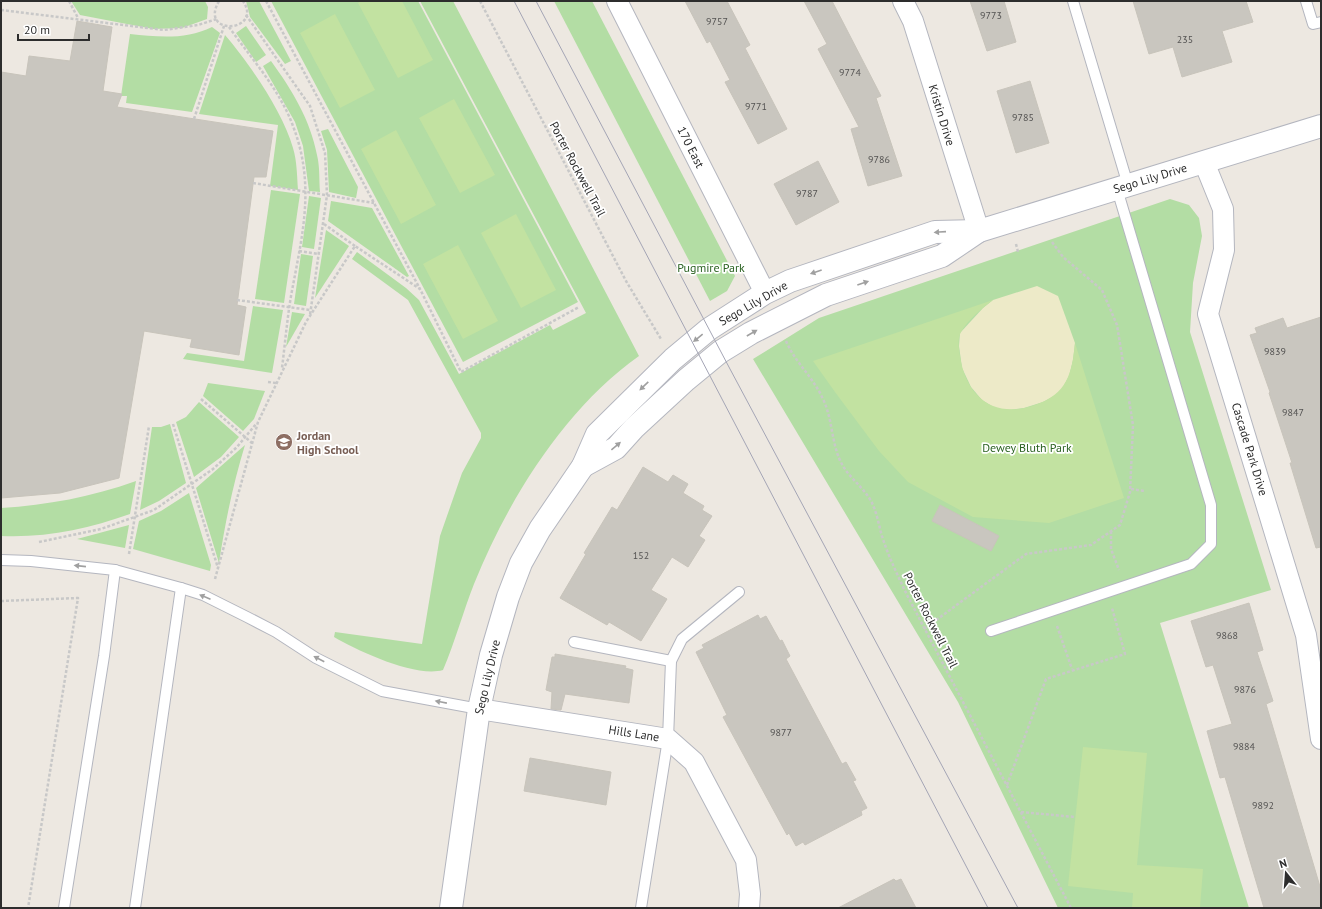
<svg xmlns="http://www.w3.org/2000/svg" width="1322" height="909" viewBox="0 0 1322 909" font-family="'PT Sans',sans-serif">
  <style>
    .green { fill: #b3dda4 }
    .sand { fill: #edeac8 }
    .pitch { fill: #c2e2a1 }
    .building { fill: #c9c6bf; stroke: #c8c4bb }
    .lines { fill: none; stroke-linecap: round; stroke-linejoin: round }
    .service-casing { stroke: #b4b6bf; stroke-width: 12 }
    .minor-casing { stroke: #b4b6bf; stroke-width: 22 }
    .secondary-casing { stroke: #b4b6bf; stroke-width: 24 }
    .path { stroke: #c8c8c8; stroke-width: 2.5; stroke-dasharray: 3 2; stroke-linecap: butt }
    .service { stroke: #fff; stroke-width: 10 }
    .minor { stroke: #fff; stroke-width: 20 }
    .secondary { stroke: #fff; stroke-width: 22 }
    .tram { stroke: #a4a5b5; stroke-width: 1 }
    .oneway { fill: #a0a0a0 }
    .labels { text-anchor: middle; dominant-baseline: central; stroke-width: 3.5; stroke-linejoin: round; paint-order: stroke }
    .number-label { font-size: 10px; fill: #545352 }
    .street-label { font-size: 12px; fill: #2d2d2d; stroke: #fff }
    .park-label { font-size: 12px; fill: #2c6323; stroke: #fff }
    .education-label { font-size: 12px; font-weight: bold; fill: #785e54; stroke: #fff; text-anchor: start }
  </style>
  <rect width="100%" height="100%" fill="#ede8e1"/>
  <g class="green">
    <polygon points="71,1 205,1 208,7 207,19 182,28 153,29 80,15"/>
    <polygon points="246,1 259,1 291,61 285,64 250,17"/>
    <polygon points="271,1 418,1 578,302 463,362"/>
    <path d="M420 1H453L639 356C564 409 508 500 474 584 463 612 455 642 443 670 416 678 358 651 334 637L335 632 422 644 440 536 462 473 481 438V433L408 300 352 259 357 252 406 288 419 300 459 374 550 325 553 330 586 313Z"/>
    <polygon points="554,1 592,1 735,276 727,291 710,301"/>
    <polygon points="246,26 266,55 256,62 236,33"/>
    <path d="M212 27 220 33 192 112 126 103 127 96H121L130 34C158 37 186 40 212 27Z"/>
    <path d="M225 35C249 63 283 112 293 148 297 161 297 176 298 190L270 186 278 125 199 114Z"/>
    <path d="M271 61C292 90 310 119 317 155 320 167 319 180 320 192L309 191 303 146 295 122 263 66Z"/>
    <polygon points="328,129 358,187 356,198 329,192 327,150 321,131"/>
    <polygon points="271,190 300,194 284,303 255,299"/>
    <polygon points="309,196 321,198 314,249 302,247"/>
    <polygon points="1170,199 1189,205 1199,218 1202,236 1193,283 1190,332 1271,590 1160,623 1249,908 1058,908 958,702 753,359 819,318"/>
    <polygon points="331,201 372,208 409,276 407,277 328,221"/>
    <polygon points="326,230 349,246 315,298"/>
    <polygon points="301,254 313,256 306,306 294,304"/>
    <polygon points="253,306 283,310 272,373 183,359 187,353 244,361"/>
    <polygon points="292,312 305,314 286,347"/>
    <polygon points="208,383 265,391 254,419 243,431 203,396"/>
    <polygon points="199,402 239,437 221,457 194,477 176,422 186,417"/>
    <polygon points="170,424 186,483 159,501 140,510 152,427 161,427"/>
    <path d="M245 445C233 484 225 523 219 563L196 488Z"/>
    <path d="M136 481 130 514C88 529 46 538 1 536V508C48 505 91 497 136 481Z"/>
    <polygon points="189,493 211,565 210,571 133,549 139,521 161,511"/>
    <polygon points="129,525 125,548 77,539"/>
  </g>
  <polygon class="sand" points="1037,286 1058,296 1075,343 1073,360 1069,376 1062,389 1056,395 1043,402 1024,408 1009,410 995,408 982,400 971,387 962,368 959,346 960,333 983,308 993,300"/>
  <g class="pitch">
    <polygon points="361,1 402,1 433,60 398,78 358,3"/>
    <polygon points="335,14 375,90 340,108 300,33"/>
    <polygon points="454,99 495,175 460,193 419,118"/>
    <polygon points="396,130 436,205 401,224 361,149"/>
    <polygon points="516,214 556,290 521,308 481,233"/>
    <polygon points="458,245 498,321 463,339 423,264"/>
    <path d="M993 300C982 308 968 320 961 332 957 339 959 349 960 356 966 398 995 419 1035 405 1067 394 1072 374 1075 343L1124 498 1049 523 973 517 908 482 879 451 835 392 813 361Z"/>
    <polygon points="1083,747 1147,753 1137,865 1203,869 1200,908 1132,908 1133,893 1068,886"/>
  </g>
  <g class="building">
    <polygon points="685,1 727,1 750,45 745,48 787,129 758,144 725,82 730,80 710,41 707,43"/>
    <polygon points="804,1 832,1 881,96 876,98 902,176 868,186 851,129 859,127 818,49 827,44"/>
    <polygon points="970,1 1004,1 1016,42 987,51"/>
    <polygon points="1133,1 1246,1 1253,22 1222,31 1232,62 1182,77 1173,47 1149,54"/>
    <polygon points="77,21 112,27 103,91 122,94 117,107 273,131 266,177 254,177 237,305 246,307 239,355 190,347 192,339 144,331 119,478 60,493 1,498 1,72 26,76 29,56 70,61"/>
    <polygon points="1030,81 1049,143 1016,153 997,91"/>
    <polygon points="818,161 839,202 796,225 774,184"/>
    <polygon points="1321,317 1321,547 1316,548 1290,463 1292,463 1269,393 1270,392 1250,335 1257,333 1255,328 1283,318 1287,328"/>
    <polygon points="643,467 668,482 673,475 688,484 683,493 704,506 702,510 712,516 699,536 705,540 688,567 672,557 651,590 667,599 641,641 609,622 607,625 560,598 586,554 584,553 612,507 617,510"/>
    <polygon points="940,505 999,536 991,551 932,521"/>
    <polygon points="1249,603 1263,650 1257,652 1273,701 1266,704 1321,890 1321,908 1264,908 1225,777 1220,778 1207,731 1232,724 1213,665 1206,667 1191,621"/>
    <polygon points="758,615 760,619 766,616 780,641 782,640 790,656 786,659 842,764 846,762 856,780 853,781 867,808 861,811 862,815 805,845 803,842 796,846 789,833 787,835 723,717 727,715 696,652 704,648 702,645"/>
    <polygon points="555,654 626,666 625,668 633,670 629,703 565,694 561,710 551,709 552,692 546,690 552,657 555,657"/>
    <polygon points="530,758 611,772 606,805 524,791"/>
    <polygon points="894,879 896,881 901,879 916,908 838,908"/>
  </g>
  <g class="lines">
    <defs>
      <g id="service">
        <polyline points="1073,1 1128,185"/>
        <polyline points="1306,1 1313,24 1321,22"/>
        <polyline points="1,560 31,561 115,570 181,588 203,595 247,617 276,632 316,658 382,691 479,709"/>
        <polyline points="991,631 1191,564 1211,544 1211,505 1117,189"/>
        <polyline points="574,642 671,661"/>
        <polyline points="64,908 104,656 115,570"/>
        <polyline points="135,908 181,588"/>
        <polyline points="641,908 668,739 671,661 682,639 739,592"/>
      </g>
      <g id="minor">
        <polyline points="617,1 765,293"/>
        <polyline points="903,1 913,21 979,231"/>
        <polyline points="1204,162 1223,209 1224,250 1208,314 1306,635 1321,739"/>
        <polyline points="479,709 668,739 694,762 746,860 750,894 749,908"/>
      </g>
      <g id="secondary">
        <polyline points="583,466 616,448 634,428 686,380 720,352 751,333 826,295 942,256 979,231"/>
        <polyline points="451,908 479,709 491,655 508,597 521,563 540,529 583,466 597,434 673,359 709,329 765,293 790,281 935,232 979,231 1321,126"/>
      </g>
    </defs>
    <use href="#service" class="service-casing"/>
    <use href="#minor" class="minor-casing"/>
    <use href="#secondary" class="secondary-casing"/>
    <g class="path">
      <polyline points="69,1 78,18"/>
      <path d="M219 1C198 37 264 32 243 1"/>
      <polyline points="266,1 420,289"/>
      <polyline points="480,1 626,281 661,339"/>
      <polyline points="1,10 164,30 198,25 217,19"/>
      <polyline points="246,15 310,106 325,153 327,195 310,315"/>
      <path d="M229 27C251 58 280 90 293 126 316 186 302 236 291 296 287 320 285 344 282 368"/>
      <polyline points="194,119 224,26"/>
      <polyline points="253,183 374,203"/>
      <polyline points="324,224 355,246"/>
      <polyline points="1016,244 1018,252"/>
      <polyline points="299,251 319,254"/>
      <polyline points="237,300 310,310"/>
      <path d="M786 341C795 362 812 376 822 397 832 416 831 438 839 458 846 476 862 485 871 501 878 514 879 529 884 542 890 560 899 578 907 595L1071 908"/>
      <polyline points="268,382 276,383"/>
      <polyline points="201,399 252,443"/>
      <polyline points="173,424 218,568"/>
      <polyline points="1131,489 1144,491"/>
      <polyline points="1111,531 1111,549 1119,570"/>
      <polyline points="39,542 101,529 154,510 213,469 237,447 256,424"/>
      <polyline points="129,554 149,426"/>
      <polyline points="215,579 258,422 306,322 355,246 420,289 461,372 579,307"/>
      <polyline points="1,601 78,598 28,908"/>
      <polyline points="1057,626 1072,669"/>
      <polyline points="924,629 1026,554 1091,545 1120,525 1130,492 1133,425 1117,325 1102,290 1063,257 1052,242"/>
      <polyline points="1007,785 1046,679 1125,654 1112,608"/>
      <polyline points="1021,812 1075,817"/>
    </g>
    <use href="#service" class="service"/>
    <use href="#minor" class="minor"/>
    <use href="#secondary" class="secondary"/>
    <g class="tram">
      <polyline points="514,1 988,908"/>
      <polyline points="536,1 730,369 1018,908"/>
    </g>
  </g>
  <defs><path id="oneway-solid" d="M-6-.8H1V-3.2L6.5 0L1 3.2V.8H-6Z"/></defs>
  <g class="oneway">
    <use href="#oneway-solid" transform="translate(940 232) rotate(176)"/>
    <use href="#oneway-solid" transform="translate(816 272) rotate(161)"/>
    <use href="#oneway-solid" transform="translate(863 283) rotate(-19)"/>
    <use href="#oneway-solid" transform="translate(752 333) rotate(-30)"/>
    <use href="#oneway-solid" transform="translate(698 338) rotate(141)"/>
    <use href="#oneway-solid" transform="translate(644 386) rotate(136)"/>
    <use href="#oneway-solid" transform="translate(616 446) rotate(-40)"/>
    <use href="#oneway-solid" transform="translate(80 566) rotate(-174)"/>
    <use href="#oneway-solid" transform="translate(205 597) rotate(-157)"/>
    <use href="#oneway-solid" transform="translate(319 659) rotate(-152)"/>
    <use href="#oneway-solid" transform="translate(441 702) rotate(-169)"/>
  </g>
  <defs>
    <symbol id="school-disc" viewBox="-11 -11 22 22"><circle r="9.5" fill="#8d6e63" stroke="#fff"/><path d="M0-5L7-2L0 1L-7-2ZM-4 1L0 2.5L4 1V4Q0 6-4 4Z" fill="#fff"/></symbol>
  </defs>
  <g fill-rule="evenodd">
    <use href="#school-disc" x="274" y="432" width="20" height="20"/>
  </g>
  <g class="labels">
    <g class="number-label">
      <text x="991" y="15">9773</text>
      <text x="717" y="21">9757</text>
      <text x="1185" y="39">235</text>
      <text x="850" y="72">9774</text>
      <text x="756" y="106">9771</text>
      <text x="1023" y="117">9785</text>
      <text x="879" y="159">9786</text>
      <text x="807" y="193">9787</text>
      <text x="1275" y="351">9839</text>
      <text x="1293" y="412">9847</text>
      <text x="641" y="555">152</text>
      <text x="1227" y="635">9868</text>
      <text x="1245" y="689">9876</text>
      <text x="781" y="732">9877</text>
      <text x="1244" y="746">9884</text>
      <text x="1263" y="805">9892</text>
    </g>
    <g class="street-label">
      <text transform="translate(942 115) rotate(73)">Kristin Drive</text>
      <text transform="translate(691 147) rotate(63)">170 East</text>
      <text transform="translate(578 169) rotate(62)">Porter Rockwell Trail</text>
      <text transform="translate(1150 178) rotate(-17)">Sego Lily Drive</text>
      <text transform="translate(753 303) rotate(-30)">Sego Lily Drive</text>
      <text transform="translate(1250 449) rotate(73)">Cascade Park Drive</text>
      <text transform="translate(931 620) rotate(63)">Porter Rockwell Trail</text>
      <text transform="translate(487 677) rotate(-77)">Sego Lily Drive</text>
      <text transform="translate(634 733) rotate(9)">Hills Lane</text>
    </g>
    <g class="park-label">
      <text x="711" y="267">Pugmire Park</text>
      <text x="1027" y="447">Dewey Bluth Park</text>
    </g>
    <g class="education-label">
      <text x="297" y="435">Jordan<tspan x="297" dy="14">High School</tspan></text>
    </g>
  </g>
  <rect width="1322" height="909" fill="none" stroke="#2d2d2d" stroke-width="4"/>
  <g transform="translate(1286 873) rotate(343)" stroke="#ffffff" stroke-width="3" paint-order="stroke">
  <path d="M0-3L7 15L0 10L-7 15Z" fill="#2d2d2d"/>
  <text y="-6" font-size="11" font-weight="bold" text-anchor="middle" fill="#2d2d2d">N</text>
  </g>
  <path d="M18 34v6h71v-6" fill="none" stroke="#2d2d2d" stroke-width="2"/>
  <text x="24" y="34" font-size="12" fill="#2d2d2d" stroke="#ffffff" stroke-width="3" paint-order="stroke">20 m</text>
</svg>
